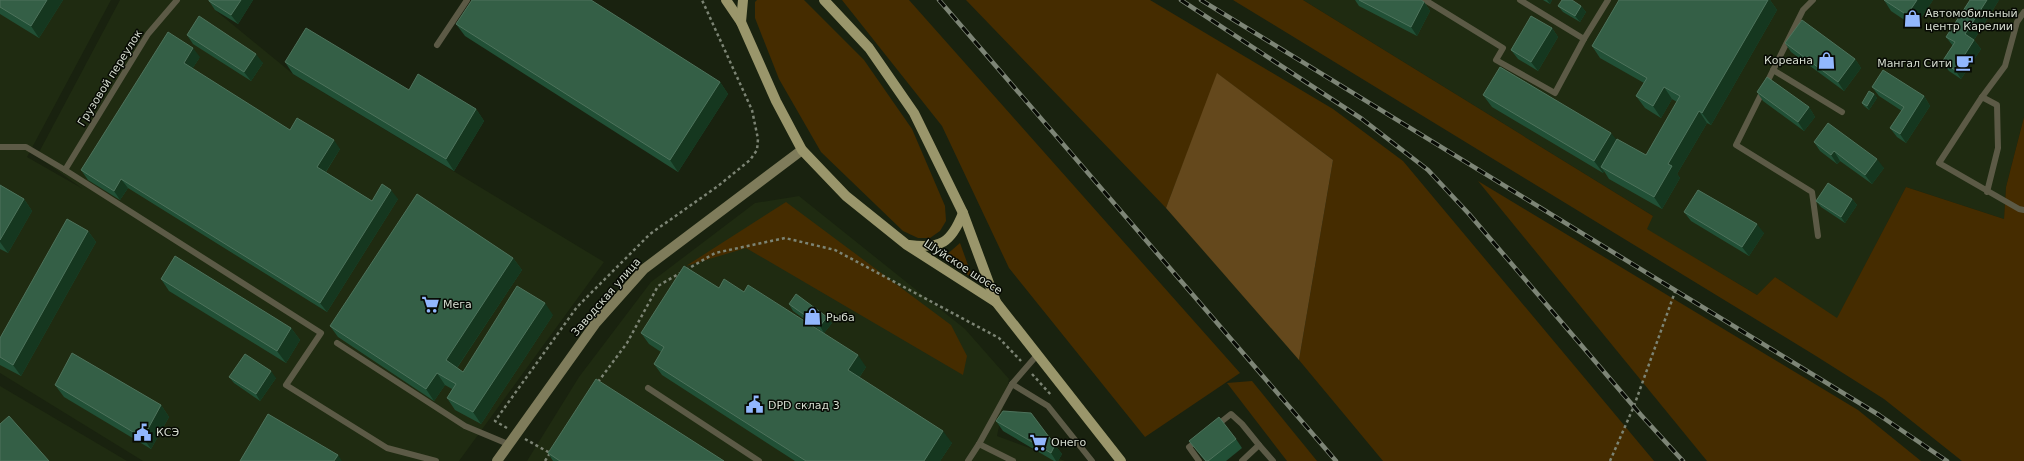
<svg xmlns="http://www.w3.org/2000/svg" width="2024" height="461" viewBox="0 0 2024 461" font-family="'DejaVu Sans',sans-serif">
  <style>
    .built { fill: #1f2b11 }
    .green { fill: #452c00 }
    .forest { fill: #64481c }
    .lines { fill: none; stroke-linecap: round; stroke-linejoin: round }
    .path { stroke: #7c8474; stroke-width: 2.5; stroke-dasharray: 3 3; stroke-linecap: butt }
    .service { stroke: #5c5a46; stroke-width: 6 }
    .secondary { stroke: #7f7c5b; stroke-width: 10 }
    .primary { stroke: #9a966b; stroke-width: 10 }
    .rail-casing { stroke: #7d8576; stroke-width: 4.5 }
    .rail { stroke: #070a04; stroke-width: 3; stroke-dasharray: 9; stroke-linecap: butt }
    .wall { fill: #215036 }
    .shaded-wall { fill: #15371f }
    .building { fill: #345f46; stroke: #4e735c }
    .labels { text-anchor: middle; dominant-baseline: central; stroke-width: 3; stroke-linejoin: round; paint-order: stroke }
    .poi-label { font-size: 11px; fill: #d7ded1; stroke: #070a04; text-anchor: start }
    .street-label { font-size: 11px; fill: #d7ded1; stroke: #070a04 }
  </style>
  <rect width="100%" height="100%" fill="#19220f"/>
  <g class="built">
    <polygon points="0,0 111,0 27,157 83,189 37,156 120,0 222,0 215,10 293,74 604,262 459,461 143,461 0,373"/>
    <polygon points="1303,0 2024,0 2024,117 2006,187 2004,219 1906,187 1837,319 1775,277 1757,295 1646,229 1653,216"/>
    <polygon points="799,196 965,329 1009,379 997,436 1065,461 527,461 579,377 651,282 755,203"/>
    <polygon points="0,386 127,461 0,461"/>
  </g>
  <g class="green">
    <polygon points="757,0 804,0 864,60 912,129 945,206 946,221 940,231 930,238 918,238 903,231 821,152 779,79 755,18 755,2"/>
    <polygon points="842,0 909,0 1240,373 1145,437 1009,268 942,126"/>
    <polygon points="966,0 1150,0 1333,109 1403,161 1654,461 1383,461 1299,360 1333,160 1218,74 1166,208"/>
    <polygon points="1233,0 1303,0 1653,216 1647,229 1757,295 1775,277 1837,318 1906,187 2004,219 2006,187 2024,117 2024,461 1962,461 1884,399 1816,356"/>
    <polygon points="1478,181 1858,410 1921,461 1707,461"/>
    <polygon points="786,202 951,325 967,356 963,375 746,248 686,266"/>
    <polygon points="960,243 973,279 944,257"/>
    <polygon points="1252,381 1317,461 1287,461 1227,383"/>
  </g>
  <polygon class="forest" points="1217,73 1333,160 1299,360 1166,208"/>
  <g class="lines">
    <g class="path">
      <polyline points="686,270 715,253 785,238 835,250 999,338 1021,361"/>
      <polyline points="1032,374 1052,396"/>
      <polyline points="598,382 627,343 658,286 680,273"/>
      <polyline points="507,428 495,421 577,307 650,234 718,186 750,160 757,150 758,139 752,110 702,0"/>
      <polyline points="525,439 550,453"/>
      <polyline points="545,461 550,453"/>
      <polyline points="1610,461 1634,406 1676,289"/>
    </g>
    <g class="service">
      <polyline points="1425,0 1503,48 1496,60 1555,93 1584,39 1520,0"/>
      <polyline points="1813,0 1803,10 1736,145 1812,192 1818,236"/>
      <polyline points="1584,39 1608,0"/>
      <polyline points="437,45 467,0"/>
      <polyline points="1773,70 1842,112"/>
      <polyline points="1982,97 2005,66 2017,22 2024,12"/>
      <polyline points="0,147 26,147 65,170 321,333 286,385 387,448 436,461"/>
      <polyline points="65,170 148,34 177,0"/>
      <polyline points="1987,192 1998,148 1997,105 1982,97 1939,163 2019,209 2024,210"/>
      <polyline points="337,343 465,426 508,444"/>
      <polyline points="1012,384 1048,406 1092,461"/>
      <polyline points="648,388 759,461"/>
      <polyline points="1216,426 1231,414 1242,424 1259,445"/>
      <polyline points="1198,440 1189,447 1199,461"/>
      <polyline points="979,444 1013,461"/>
      <polyline points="968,461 979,444 1012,384 1038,354"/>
      <polyline points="1242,461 1259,445 1273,461"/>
    </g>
    <polyline class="secondary" points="497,461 595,324 644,269 802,150"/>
    <g class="primary">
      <polyline points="726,0 741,22 776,101 802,150 846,196 907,245 996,302 1121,461"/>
      <polyline points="824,0 869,48 914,113 963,213 996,302"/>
      <polyline points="741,22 743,0"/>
      <path d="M909 245C941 249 951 243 963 213"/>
    </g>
    <defs>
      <g id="rail">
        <polyline points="939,0 1336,461"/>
        <polyline points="1181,0 1362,119 1428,170 1469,214 1641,415 1683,461"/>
        <polyline points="1201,0 1879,415 1947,461"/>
      </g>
    </defs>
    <use href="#rail" class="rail-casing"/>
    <use href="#rail" class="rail"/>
  </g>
  <g class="wall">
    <polygon points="0,0 63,0 39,38 0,14"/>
    <polygon points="209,0 253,0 238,24 215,10 209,1"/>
    <polygon points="1355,0 1421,0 1424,2 1430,11 1417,36 1359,6"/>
    <polygon points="1543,0 1552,0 1550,4"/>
    <polygon points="1619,0 1770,0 1777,10 1711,125 1707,123 1677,174 1680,178 1662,209 1609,179 1604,171 1603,173 1492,107 1483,95 1616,140 1646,155 1677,102 1672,99 1661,118 1645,108 1636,96 1644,83 1600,58 1592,46"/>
    <polygon points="1884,0 1933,0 1915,27 1891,11"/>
    <polygon points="1999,0 1974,40 1981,49 1961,79 1949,71 1942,62 1953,46 1946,37"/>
    <polygon points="1558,6 1581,6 1586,12 1580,22 1563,12"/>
    <polygon points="456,24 720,82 728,94 678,172 465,36"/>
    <polygon points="1552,28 1558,37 1538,71 1518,59 1511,50"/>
    <polygon points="187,35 263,63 251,81 193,44"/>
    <polygon points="1785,43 1855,59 1861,68 1844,91 1791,52"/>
    <polygon points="200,57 192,69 290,130 340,149 326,172 372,201 398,199 327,312 128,188 120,200 88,180 81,170"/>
    <polygon points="285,62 476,109 484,121 454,171 293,74"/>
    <polygon points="1872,87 1924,96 1930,106 1906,143 1897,137 1890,128 1902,111 1879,96"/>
    <polygon points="1757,92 1809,107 1815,117 1804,131 1763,101"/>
    <polygon points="1874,94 1877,98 1869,110 1864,106 1862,103"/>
    <polygon points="1814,142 1884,168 1872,184 1840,161 1837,164 1820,151"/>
    <polygon points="0,185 24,199 32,211 8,253 0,249"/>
    <polygon points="1852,199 1857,205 1845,223 1821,207 1816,201"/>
    <polygon points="1684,212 1764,233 1749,256 1691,221"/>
    <polygon points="88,231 96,242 21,376 0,365 0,338"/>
    <polygon points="513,258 522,270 457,368 463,372 553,315 481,424 455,410 447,398 452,389 445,385 434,401 338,337 330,326"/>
    <polygon points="161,279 291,328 300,340 286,363 169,291"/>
    <polygon points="719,288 744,292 866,367 859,378 952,443 940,461 795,461 662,375 654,364 661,352 649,344 641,333"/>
    <polygon points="789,304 832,323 824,333 793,311"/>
    <polygon points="229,377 276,378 260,401 234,383"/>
    <polygon points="55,385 161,405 169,417 151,449 64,397"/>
    <polygon points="996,421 1055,445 1062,454 1058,461 1054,461 1003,431"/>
    <polygon points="1236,439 1242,448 1226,461 1205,461 1189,441"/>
    <polygon points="548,453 724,461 553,461"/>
  </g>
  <g class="shaded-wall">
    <polygon points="47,0 63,0 39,38 31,26"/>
    <polygon points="241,0 253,0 238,24 231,15"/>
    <polygon points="1547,0 1552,0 1550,4"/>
    <polygon points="1768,0 1770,0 1777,10 1711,125 1702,113"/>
    <polygon points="1917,0 1933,0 1915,27 1907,15"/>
    <polygon points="1987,0 1999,0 1972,43 1965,34"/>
    <polygon points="1424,2 1430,11 1417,36 1411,27"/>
    <polygon points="1581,6 1586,12 1580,22 1575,16"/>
    <polygon points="1552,28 1558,37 1538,71 1531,62"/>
    <polygon points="1974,40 1981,49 1961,79 1955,70"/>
    <polygon points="193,48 200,57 190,72 184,63"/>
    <polygon points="256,54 263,63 251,81 244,72"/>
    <polygon points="1855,59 1861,68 1844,91 1838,82"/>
    <polygon points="720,82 728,94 678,172 670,160"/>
    <polygon points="1664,87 1672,99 1661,118 1653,106"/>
    <polygon points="1874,94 1877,98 1869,110 1867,106"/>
    <polygon points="1924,96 1930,106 1906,143 1900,134"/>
    <polygon points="1809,107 1815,117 1804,131 1798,122"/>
    <polygon points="476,109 484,121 454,171 446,159"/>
    <polygon points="1699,111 1707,123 1677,174 1680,178 1662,209 1654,197 1668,164"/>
    <polygon points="1611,133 1620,144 1601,167 1604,171 1603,173 1594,161"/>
    <polygon points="334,140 340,149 323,176 317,167"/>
    <polygon points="1834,151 1840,161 1837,164 1831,155"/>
    <polygon points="1877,159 1884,168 1872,184 1865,175"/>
    <polygon points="121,179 128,188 120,200 114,191"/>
    <polygon points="391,190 398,199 327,312 320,303"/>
    <polygon points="24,199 32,211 8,253 0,242 0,240"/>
    <polygon points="1852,199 1857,205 1845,223 1841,217"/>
    <polygon points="1757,224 1764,233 1749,256 1742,247"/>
    <polygon points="88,231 96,242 21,376 13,365"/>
    <polygon points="513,258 522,270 454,372 446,360"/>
    <polygon points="545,303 553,315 481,424 473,412"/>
    <polygon points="827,317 832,323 824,333 820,326"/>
    <polygon points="291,328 300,340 286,363 277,351"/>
    <polygon points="858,355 866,367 856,382 848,370"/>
    <polygon points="271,371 276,378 260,401 256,394"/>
    <polygon points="437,373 445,385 434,401 426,389"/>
    <polygon points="161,405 169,417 151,449 143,438"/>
    <polygon points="943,431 952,443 940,461 924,461"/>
    <polygon points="1055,445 1062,454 1058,461 1056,461 1051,453"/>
    <polygon points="338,455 342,461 334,461"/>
  </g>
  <g class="building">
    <polygon points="0,0 47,0 31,26 0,7"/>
    <polygon points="209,0 241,0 231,15 209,1"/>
    <polygon points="472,0 591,0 720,82 670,160 456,24"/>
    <polygon points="1359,0 1421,0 1424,2 1411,27"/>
    <polygon points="1562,0 1572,0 1581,6 1575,16 1558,6"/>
    <polygon points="1619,0 1768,0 1702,113 1699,111 1668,164 1672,166 1654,197 1601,167 1617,139 1646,155 1680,96 1664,87 1653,106 1636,96 1647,78 1592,46"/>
    <polygon points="1884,0 1917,0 1907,15"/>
    <polygon points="1970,0 1987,0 1965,34 1974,40 1955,70 1942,62 1955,42 1946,37"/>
    <polygon points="199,16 256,54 244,72 187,35"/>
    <polygon points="1531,16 1552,28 1531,62 1511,50"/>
    <polygon points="1802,20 1855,59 1838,82 1785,43"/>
    <polygon points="306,28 409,90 418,74 476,109 446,159 285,62"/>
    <polygon points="168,32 193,48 184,63 290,130 297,118 334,140 317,167 372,201 382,184 391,190 320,303 121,179 114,191 81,170"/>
    <polygon points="1500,67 1611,133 1594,161 1483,95"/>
    <polygon points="1883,70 1924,96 1900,134 1890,128 1904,107 1872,87"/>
    <polygon points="1767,77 1809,107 1798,122 1757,92"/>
    <polygon points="1869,91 1874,94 1867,106 1862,103"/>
    <polygon points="1828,123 1877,159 1865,175 1834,151 1831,155 1814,142"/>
    <polygon points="1828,183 1852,199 1841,217 1816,201"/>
    <polygon points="0,185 24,199 0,240"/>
    <polygon points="1698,190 1757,224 1742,247 1684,212"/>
    <polygon points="417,194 513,258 446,360 463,372 517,286 545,303 473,412 447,398 456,384 437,373 426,389 330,326"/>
    <polygon points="67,219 88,231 13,365 0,357 0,338"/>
    <polygon points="175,256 291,328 277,351 161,279"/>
    <polygon points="684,266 719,288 724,279 744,292 748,285 858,355 848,370 943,431 924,461 806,461 654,364 664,347 641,333"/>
    <polygon points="796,294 827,317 820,326 789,304"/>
    <polygon points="72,353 161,405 143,438 55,385"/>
    <polygon points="245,354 271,371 256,394 229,377"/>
    <polygon points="596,379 724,461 560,461 548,453"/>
    <polygon points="1003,411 1031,413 1055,445 1051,453 996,421"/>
    <polygon points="268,414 338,455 334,461 240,461"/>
    <polygon points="9,416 49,461 0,461 0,424"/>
    <polygon points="1219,417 1236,439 1208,461 1206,461 1189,441"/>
  </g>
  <defs>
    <symbol id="shop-bare" viewBox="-9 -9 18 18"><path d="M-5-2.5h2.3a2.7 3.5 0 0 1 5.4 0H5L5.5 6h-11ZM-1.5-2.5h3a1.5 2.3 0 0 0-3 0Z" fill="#92b7fd" stroke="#070a04" stroke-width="2.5" paint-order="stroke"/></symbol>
    <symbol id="cafe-bare" viewBox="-9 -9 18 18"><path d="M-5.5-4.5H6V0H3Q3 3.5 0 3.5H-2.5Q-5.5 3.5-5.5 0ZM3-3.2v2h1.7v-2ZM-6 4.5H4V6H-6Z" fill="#92b7fd" stroke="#070a04" stroke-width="2.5" paint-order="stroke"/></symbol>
    <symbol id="supermarket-bare" viewBox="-9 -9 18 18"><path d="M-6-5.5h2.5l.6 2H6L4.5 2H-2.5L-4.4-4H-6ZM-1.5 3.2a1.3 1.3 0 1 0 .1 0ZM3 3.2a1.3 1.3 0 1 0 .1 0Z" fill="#92b7fd" stroke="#070a04" stroke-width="2.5" paint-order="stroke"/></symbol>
    <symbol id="civic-bare" viewBox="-9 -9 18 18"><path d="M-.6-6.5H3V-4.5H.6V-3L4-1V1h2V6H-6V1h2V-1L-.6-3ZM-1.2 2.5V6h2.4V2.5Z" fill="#92b7fd" stroke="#070a04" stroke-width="2.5" paint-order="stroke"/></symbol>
  </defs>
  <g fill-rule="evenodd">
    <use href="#shop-bare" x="1900" y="6" width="25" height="25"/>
    <use href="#shop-bare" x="1814" y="48" width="25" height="25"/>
    <use href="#cafe-bare" x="1952" y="50" width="25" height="25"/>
    <use href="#supermarket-bare" x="418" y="292" width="25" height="25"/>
    <use href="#shop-bare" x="800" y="304" width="25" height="25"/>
    <use href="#civic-bare" x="742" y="392" width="25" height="25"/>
    <use href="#civic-bare" x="130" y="420" width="25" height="25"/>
    <use href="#supermarket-bare" x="1026" y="430" width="25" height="25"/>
  </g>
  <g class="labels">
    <g class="poi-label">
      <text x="1925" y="13">Автомобильный<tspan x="1925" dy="13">центр Карелии</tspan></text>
      <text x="1813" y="60" text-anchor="end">Кореана</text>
      <text x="1952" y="63" text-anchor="end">Мангал Сити</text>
      <text x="443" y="304">Мега</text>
      <text x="826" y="317">Рыба</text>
      <text x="768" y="405">DPD склад 3</text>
      <text x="156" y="432">КСЭ</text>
      <text x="1051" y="442">Онего</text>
    </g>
    <g class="street-label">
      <text transform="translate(110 78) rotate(-58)">Грузовой переулок</text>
      <text transform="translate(963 267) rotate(33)">Шуйское шоссе</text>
      <text transform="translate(606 297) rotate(-49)">Заводская улица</text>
    </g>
  </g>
</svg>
